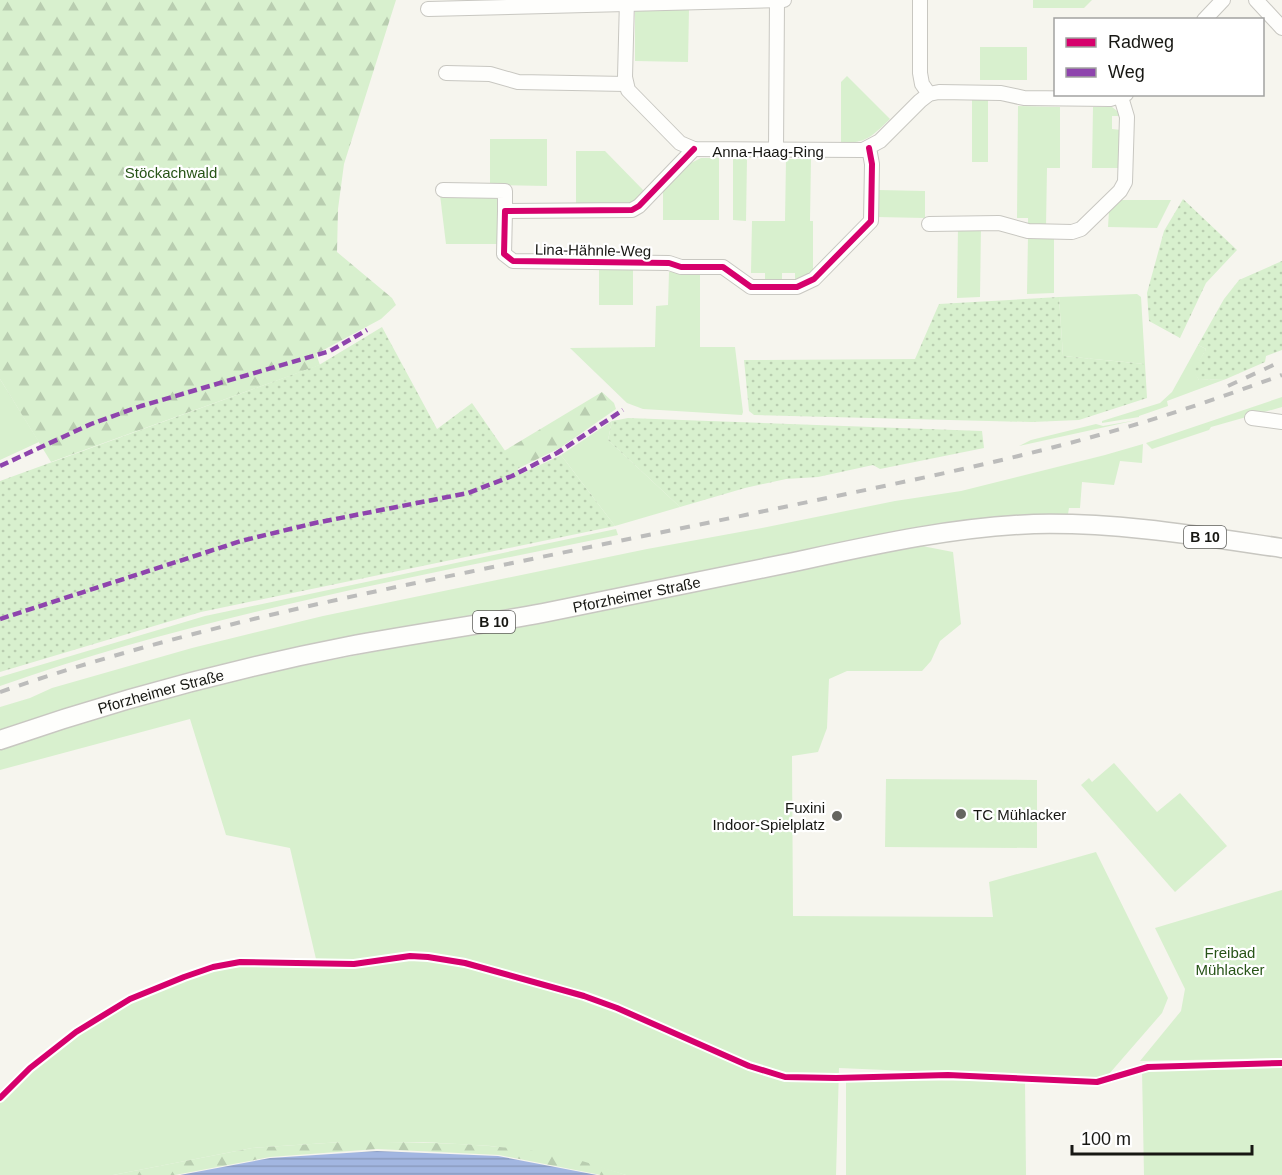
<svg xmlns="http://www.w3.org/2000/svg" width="1282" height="1175" viewBox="0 0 1282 1175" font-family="Helvetica,sans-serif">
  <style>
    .green { fill: #d8f0ce }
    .forest { fill: url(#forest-firs) }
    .garden { fill: url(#garden-dots) }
    .water { fill: url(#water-rules) }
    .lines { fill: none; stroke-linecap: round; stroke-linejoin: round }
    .minor-casing { stroke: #c8c7c1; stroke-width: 16 }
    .major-casing { stroke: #c8c7c1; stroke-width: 21 }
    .minor { stroke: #fefefc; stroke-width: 14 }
    .major { stroke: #fefefc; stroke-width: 18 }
    .rail { stroke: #bcbcbb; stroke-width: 4; stroke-dasharray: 10 10; stroke-linecap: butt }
    .quiet { stroke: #8e44ad; stroke-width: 4.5; stroke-dasharray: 9 4.5; stroke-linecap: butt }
    .cycleway-casing { stroke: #fff; stroke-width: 10 }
    .cycleway { stroke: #d6006c; stroke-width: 6 }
    .poi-dot { fill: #656560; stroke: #fff; stroke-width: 2 }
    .labels { text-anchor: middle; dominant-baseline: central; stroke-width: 4.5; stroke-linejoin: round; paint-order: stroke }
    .shield { fill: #fff; stroke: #5d5d5a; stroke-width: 1.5 }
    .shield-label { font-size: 14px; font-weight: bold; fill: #171713 }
    .street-label { font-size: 15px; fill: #171713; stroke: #fff }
    .park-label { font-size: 15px; fill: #275417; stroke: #fff }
    .poi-label { font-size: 15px; fill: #171713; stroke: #fff; text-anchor: end }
  </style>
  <defs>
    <pattern id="forest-firs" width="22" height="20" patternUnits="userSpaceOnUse" patternTransform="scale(1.5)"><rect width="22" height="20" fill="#d8f0ce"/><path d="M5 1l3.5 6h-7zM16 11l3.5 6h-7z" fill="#b9cdb0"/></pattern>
    <pattern id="garden-dots" width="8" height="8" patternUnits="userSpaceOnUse" patternTransform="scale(1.5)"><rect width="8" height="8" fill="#d8f0ce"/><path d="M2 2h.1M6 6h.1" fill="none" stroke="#b9cdb0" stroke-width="1.8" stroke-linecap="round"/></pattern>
    <pattern id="water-rules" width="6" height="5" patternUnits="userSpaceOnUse" patternTransform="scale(1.5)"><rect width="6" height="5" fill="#a2b6e1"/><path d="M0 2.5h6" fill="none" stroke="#8b9cc0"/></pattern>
  </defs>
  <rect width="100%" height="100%" fill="#f6f5ee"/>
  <g class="green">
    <polygon points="1033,0 1092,0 1084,8 1033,8"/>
    <polygon points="689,8 688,62 635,61 635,9"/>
    <rect x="980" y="47" width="47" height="33"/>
    <path d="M847 76 890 119C871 137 867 143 841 143V82Z"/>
    <rect x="972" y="100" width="16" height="62"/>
    <polygon points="1018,106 1060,107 1060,168 1047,168 1046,227 1028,226 1028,218 1017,218"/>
    <polygon points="1093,107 1112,107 1121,114 1121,116 1112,116 1112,129 1121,130 1121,168 1092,168"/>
    <polygon points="490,139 547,139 547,186 490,185"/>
    <polygon points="576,151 605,151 645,192 636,202 625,205 576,205"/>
    <polygon points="701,158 719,158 719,220 663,220 663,189 689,164"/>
    <polygon points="733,158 747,158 746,221 733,220"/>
    <polygon points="786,159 811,159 810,221 813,221 813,274 795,282 795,273 782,273 782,282 765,282 765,273 751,273 752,221 785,221"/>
    <polygon points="878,190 925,191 925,218 877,217"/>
    <polygon points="440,195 500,196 500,244 446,244"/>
    <polygon points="1119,200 1171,200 1157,228 1108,227 1109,211"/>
    <polygon points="958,227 981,227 980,297 957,298"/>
    <polygon points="1028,236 1054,237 1054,293 1027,294"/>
    <rect x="599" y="267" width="34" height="38"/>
    <polygon points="669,272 700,272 700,347 735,347 743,412 742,415 643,409 627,403 570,348 655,347 656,306 668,305"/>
    <polygon points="1137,294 1141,297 1145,364 1063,356 1059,297"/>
    <polygon points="1198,345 1206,349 1194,371 1199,380 1226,379 1167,401 1168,406 1139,416 1139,417 1102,423 1102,421 1160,403 1172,392"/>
    <polygon points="0,379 39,442 0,460"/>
    <polygon points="1282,397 1282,407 1211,427 1209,430 1152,449 1146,443"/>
    <polygon points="1137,420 1019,446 1031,440 1096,424 1103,426"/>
    <polygon points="612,421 608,440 680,507 615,526 561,455"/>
    <polygon points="1143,444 1142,463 1120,461 1114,485 1082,482 1080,508 1069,508 1068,514 994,518 767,559 0,732 0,707 30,698 52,688 192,648 323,616 647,549 762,528 895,501 961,491 1105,455"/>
    <path d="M616 529 618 535C410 578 200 615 0 686V677L205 616Z"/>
    <path d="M917 545 953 552 961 624 940 641 931 661 922 671H847L829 679 827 728 818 752 792 756 793 916 993 917 989 882 1096 852 1168 998 1162 1013 1109 1074 1092 1079 839 1068 836 1175H626L561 1156 491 1146 423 1142H342L252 1148 113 1175H0V1101C55 1041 144 981 225 966 255 961 288 969 316 959L290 848 226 835 190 719 0 770V749L104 715 266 673Z"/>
    <polygon points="1114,763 1157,812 1180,793 1227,846 1175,892 1081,785 1089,778 1092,782"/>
    <polygon points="886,779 1037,780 1037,848 885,847"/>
    <polygon points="1282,890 1282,1058 1140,1061 1181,1011 1185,989 1155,928"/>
    <polygon points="1282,1065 1282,1175 1144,1175 1142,1070"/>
    <polygon points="846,1080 1025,1081 1026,1175 846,1175"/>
  </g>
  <g class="forest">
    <polygon points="0,0 396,0 344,164 338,209 337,252 392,298 396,305 381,319 316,354 320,365 51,462 0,379"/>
    <polygon points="602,392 614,403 616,409 560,448 517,469 504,451"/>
    <path d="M342 1142C414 1142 488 1142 559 1155 582 1160 604 1168 626 1175H601L499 1155 377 1149 270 1157 175 1175H113L252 1148Z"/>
  </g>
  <g class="garden">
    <polygon points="1183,199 1237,250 1206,283 1180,338 1149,321 1147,293 1164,231"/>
    <polygon points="1282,261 1282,350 1266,356 1265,362 1226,379 1199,380 1193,371 1206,349 1198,345 1224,299 1239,280"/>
    <polygon points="1059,297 1063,356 1145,364 1147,398 1079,420 1032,422 754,415 749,411 744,360 915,359 939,304"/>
    <polygon points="382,327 437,429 472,403 521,474 561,455 615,526 201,612 0,672 0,481 319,365"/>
    <polygon points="628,418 982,431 984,448 880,469 873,465 818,477 786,479 745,488 680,507 608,440 612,421"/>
  </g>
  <polygon class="water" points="377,1151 498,1156 597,1175 180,1175 270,1158"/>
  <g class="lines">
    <defs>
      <g id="minor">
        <polyline points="627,0 625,77 628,90 680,143 694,149 863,150 880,141 920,101 929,94 939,92 1001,93 1024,98 1110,99 1126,94"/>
        <polyline points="920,0 920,73 922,84 929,94"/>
        <polyline points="1256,0 1282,28"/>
        <polyline points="428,9 784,0"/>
        <polyline points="1204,20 1223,0"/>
        <polyline points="446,73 490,74 518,82 626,84"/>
        <polyline points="694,149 639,206 632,210 505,211 504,254 513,261 669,263 681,267 723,267 751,287 797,287 814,279 871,221 872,164 869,148"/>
        <polyline points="776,151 777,0"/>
        <polyline points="443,190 505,191 505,211"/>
        <polyline points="929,224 999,223 1028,231 1072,232 1081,229 1120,191 1125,182 1127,117 1121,97"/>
        <polyline points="1252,418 1282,422"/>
      </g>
      <g id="major">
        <path id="s1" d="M0 740C113 701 231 669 349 646 413 634 478 625 543 613 627 596 710 579 794 562 873 545 953 527 1034 524 1118 522 1200 536 1282 548"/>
      </g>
    </defs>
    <use href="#minor" class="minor-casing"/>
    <use href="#major" class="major-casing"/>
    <use href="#minor" class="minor"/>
    <use href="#major" class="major"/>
    <g class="rail">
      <polyline points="1228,386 1282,361"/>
      <path d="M0 692C153 639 311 604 469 572 589 547 708 523 827 498 918 479 1010 460 1099 435 1161 418 1222 397 1282 375"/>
    </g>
    <g class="quiet">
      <polyline points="0,466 91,424 141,406 330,351 367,330"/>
      <polyline points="0,619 241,541 315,523 468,493 512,476 557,453 623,410"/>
    </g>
    <defs>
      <g id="cycleway">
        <polyline points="694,149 639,206 632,210 505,211 504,254 513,261 669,263 681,267 723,267 751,287 797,287 814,279 871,221 872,164 869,148"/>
        <polyline points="0,1098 30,1068 76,1032 130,999 184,977 213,967 240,962 354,964 410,956 428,957 465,963 584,996 617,1008 749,1066 785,1077 836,1078 948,1075 1097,1082 1148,1067 1282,1063"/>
      </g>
    </defs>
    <use href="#cycleway" class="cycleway-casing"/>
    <use href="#cycleway" class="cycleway"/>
  </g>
  <g class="poi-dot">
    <circle cx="961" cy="814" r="6"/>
    <circle cx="837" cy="816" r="6"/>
  </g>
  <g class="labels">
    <g class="shield">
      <rect x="1184" y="526" width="42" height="22" rx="4.5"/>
      <rect x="473" y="611" width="42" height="22" rx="4.5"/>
    </g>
    <g class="shield-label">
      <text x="1205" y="537">B 10</text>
      <text x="494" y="622">B 10</text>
    </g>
    <g class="street-label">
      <text x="768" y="151">Anna-Haag-Ring</text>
      <text transform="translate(593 250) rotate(1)">Lina-Hähnle-Weg</text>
      <text stroke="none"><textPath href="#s1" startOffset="654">Pforzheimer Straße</textPath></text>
      <text stroke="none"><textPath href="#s1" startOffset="168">Pforzheimer Straße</textPath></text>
    </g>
    <g class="park-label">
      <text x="171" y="172">Stöckachwald</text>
      <text x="1230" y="952">Freibad<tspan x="1230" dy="17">Mühlacker</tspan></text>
    </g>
    <g class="poi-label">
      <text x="825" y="807">Fuxini<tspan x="825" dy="17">Indoor-Spielplatz</tspan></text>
      <text x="973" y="814" text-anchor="start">TC Mühlacker</text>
    </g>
  </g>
  <rect x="1054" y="18" width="210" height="78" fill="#ffffff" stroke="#a2a2a1" stroke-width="1.5"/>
  <rect x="1066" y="38" width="30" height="9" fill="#d6006c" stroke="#a2a2a1" stroke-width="1.5"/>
  <text x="1108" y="48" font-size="18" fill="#171713">Radweg</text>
  <rect x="1066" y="68" width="30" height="9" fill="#8e44ad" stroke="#a2a2a1" stroke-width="1.5"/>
  <text x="1108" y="78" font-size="18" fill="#171713">Weg</text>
  <path d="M1072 1145v9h180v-9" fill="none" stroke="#171713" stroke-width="3"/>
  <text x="1081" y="1145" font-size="18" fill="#171713" stroke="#ffffff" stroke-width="4.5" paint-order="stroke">100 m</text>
</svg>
